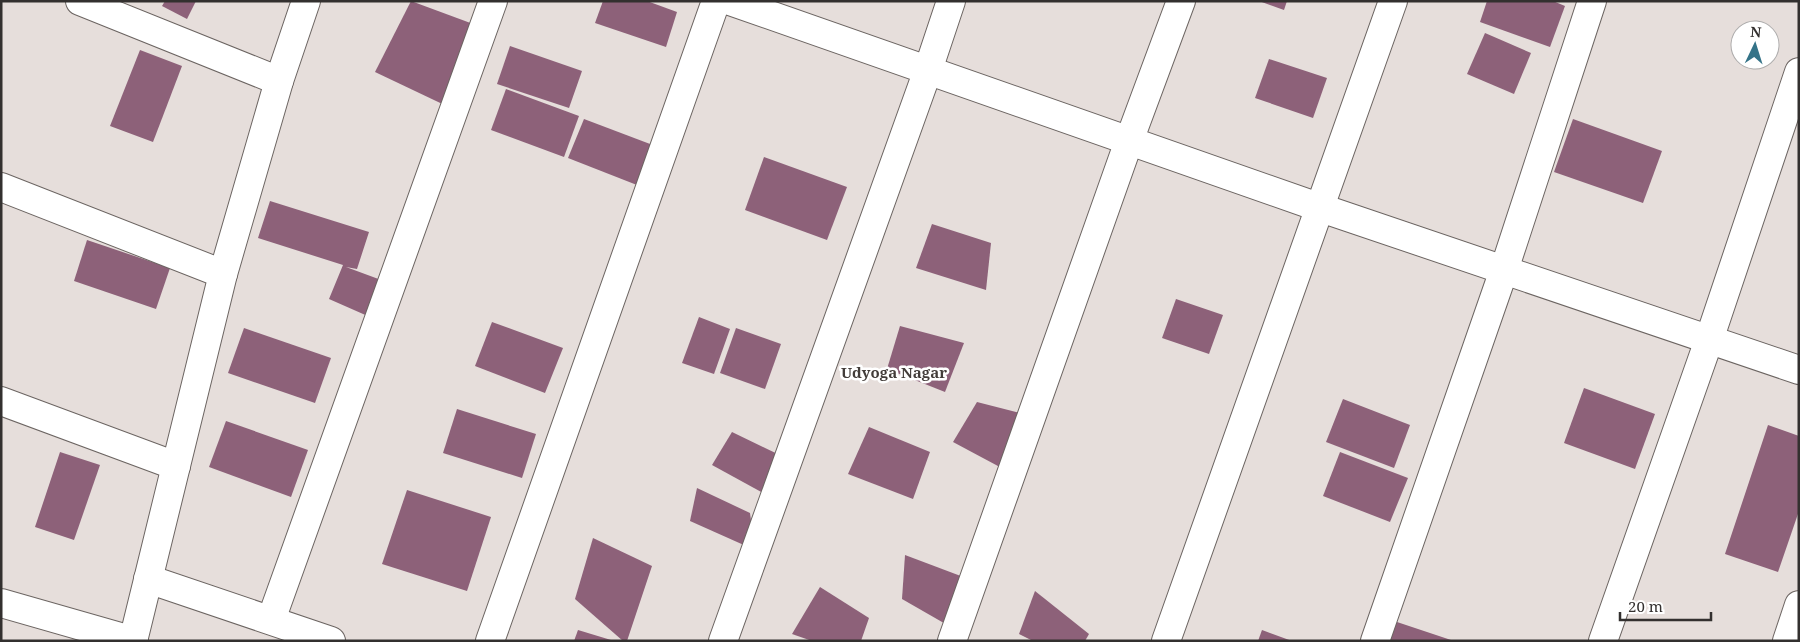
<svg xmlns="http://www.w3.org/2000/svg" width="1800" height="642" viewBox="0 0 1800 642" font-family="'Noto Serif',serif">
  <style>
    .building { fill: #8d6179 }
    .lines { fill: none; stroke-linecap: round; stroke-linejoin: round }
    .minor-casing { stroke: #6c6562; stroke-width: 30 }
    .minor { stroke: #fff; stroke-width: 28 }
    .labels { text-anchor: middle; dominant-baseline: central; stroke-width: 5; stroke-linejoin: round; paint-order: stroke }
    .neighbourhood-label { font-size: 15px; font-weight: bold; fill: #423c39; stroke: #fff }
  </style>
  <rect width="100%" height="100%" fill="#e6dedb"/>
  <g class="building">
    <polygon points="165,1 196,1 187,19 162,6"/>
    <polygon points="411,1 484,28 455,110 375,72"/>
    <polygon points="603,1 647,1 677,12 666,47 595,23"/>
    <polygon points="1259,1 1287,1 1284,10"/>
    <polygon points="1487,1 1553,1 1565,6 1550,47 1480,22"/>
    <polygon points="1485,33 1531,53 1514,94 1467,74"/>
    <polygon points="510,46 582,71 569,108 497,84"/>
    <polygon points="140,50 182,66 153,142 110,126"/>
    <polygon points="1269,59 1327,78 1313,118 1255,98"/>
    <polygon points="506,89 579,116 564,157 491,130"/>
    <polygon points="584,119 658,147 642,187 568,158"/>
    <polygon points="1573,119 1662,151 1643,203 1554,172"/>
    <polygon points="764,157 847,187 827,240 745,210"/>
    <polygon points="270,201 369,232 357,269 346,267 392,284 379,321 329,299 343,265 258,238"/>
    <polygon points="932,224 991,243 986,290 916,268"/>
    <polygon points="87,240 170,268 156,309 74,281"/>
    <polygon points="1176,299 1223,315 1209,354 1162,338"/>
    <polygon points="699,317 730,329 714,374 682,363"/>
    <polygon points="492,322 563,348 545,393 475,366"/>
    <polygon points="900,326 964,343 945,392 887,369"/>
    <polygon points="244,328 331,358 315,403 228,373"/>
    <polygon points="736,328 781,344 765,389 720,373"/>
    <polygon points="1584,388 1655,414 1635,469 1564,443"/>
    <polygon points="1343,399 1410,425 1394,468 1326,442"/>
    <polygon points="977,402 1032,416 1011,473 953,442"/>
    <polygon points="457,409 536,434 522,478 443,453"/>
    <polygon points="226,421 308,450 291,497 209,467"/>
    <polygon points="1768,425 1799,436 1799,511 1778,572 1725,554"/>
    <polygon points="869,427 930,452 913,499 848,474"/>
    <polygon points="732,432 788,459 774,499 712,465"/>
    <polygon points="60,452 100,465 74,540 35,527"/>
    <polygon points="1340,452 1408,478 1390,522 1323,496"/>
    <polygon points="697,488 750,513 755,550 690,521"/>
    <polygon points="407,490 491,517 467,591 382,564"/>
    <polygon points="593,538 652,566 627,641 623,641 575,599"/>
    <polygon points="905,555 974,581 956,630 902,599"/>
    <polygon points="820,587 869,618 861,641 812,641 792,634"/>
    <polygon points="1035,591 1089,634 1085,641 1033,641 1019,634"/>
    <polygon points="1394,621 1451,640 1451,641 1387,641"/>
    <polygon points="578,630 611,640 611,641 574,641"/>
    <polygon points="1262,630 1292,641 1258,641"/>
  </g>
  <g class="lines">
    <defs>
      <g id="minor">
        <polyline points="80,1 279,81"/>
        <polyline points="730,1 1321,208 1799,370"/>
        <polyline points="1,187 223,274"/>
        <polyline points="1,401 176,466"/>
        <polyline points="148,579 331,641"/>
        <polyline points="1,603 134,641"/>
        <polyline points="271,620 493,1"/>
        <polyline points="133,641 223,274 279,81 306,1"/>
        <polyline points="490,641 716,1"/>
        <polyline points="723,641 928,70 951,1"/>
        <polyline points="952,641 1129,141 1181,1"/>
        <polyline points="1166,641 1393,1"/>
        <polyline points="1375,641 1504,270 1592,1"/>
        <polyline points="1603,641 1709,340 1799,72"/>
        <polyline points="1787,641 1799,605"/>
      </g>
    </defs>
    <use href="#minor" class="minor-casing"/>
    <use href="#minor" class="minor"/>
  </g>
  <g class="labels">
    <g class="neighbourhood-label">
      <text x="894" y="372">Udyoga Nagar</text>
    </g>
  </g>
  <rect width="1800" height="642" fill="none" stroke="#33302f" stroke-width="5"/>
  <g transform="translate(1755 45) rotate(4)"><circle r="24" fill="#ffffff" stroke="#adacac"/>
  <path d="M0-4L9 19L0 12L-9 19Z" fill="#347388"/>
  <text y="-8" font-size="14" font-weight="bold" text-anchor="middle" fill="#33302f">N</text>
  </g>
  <path d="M1620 612v8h91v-8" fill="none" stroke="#33302f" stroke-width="2.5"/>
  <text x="1628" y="612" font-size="15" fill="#33302f" stroke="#ffffff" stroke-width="4" paint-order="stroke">20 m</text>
</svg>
